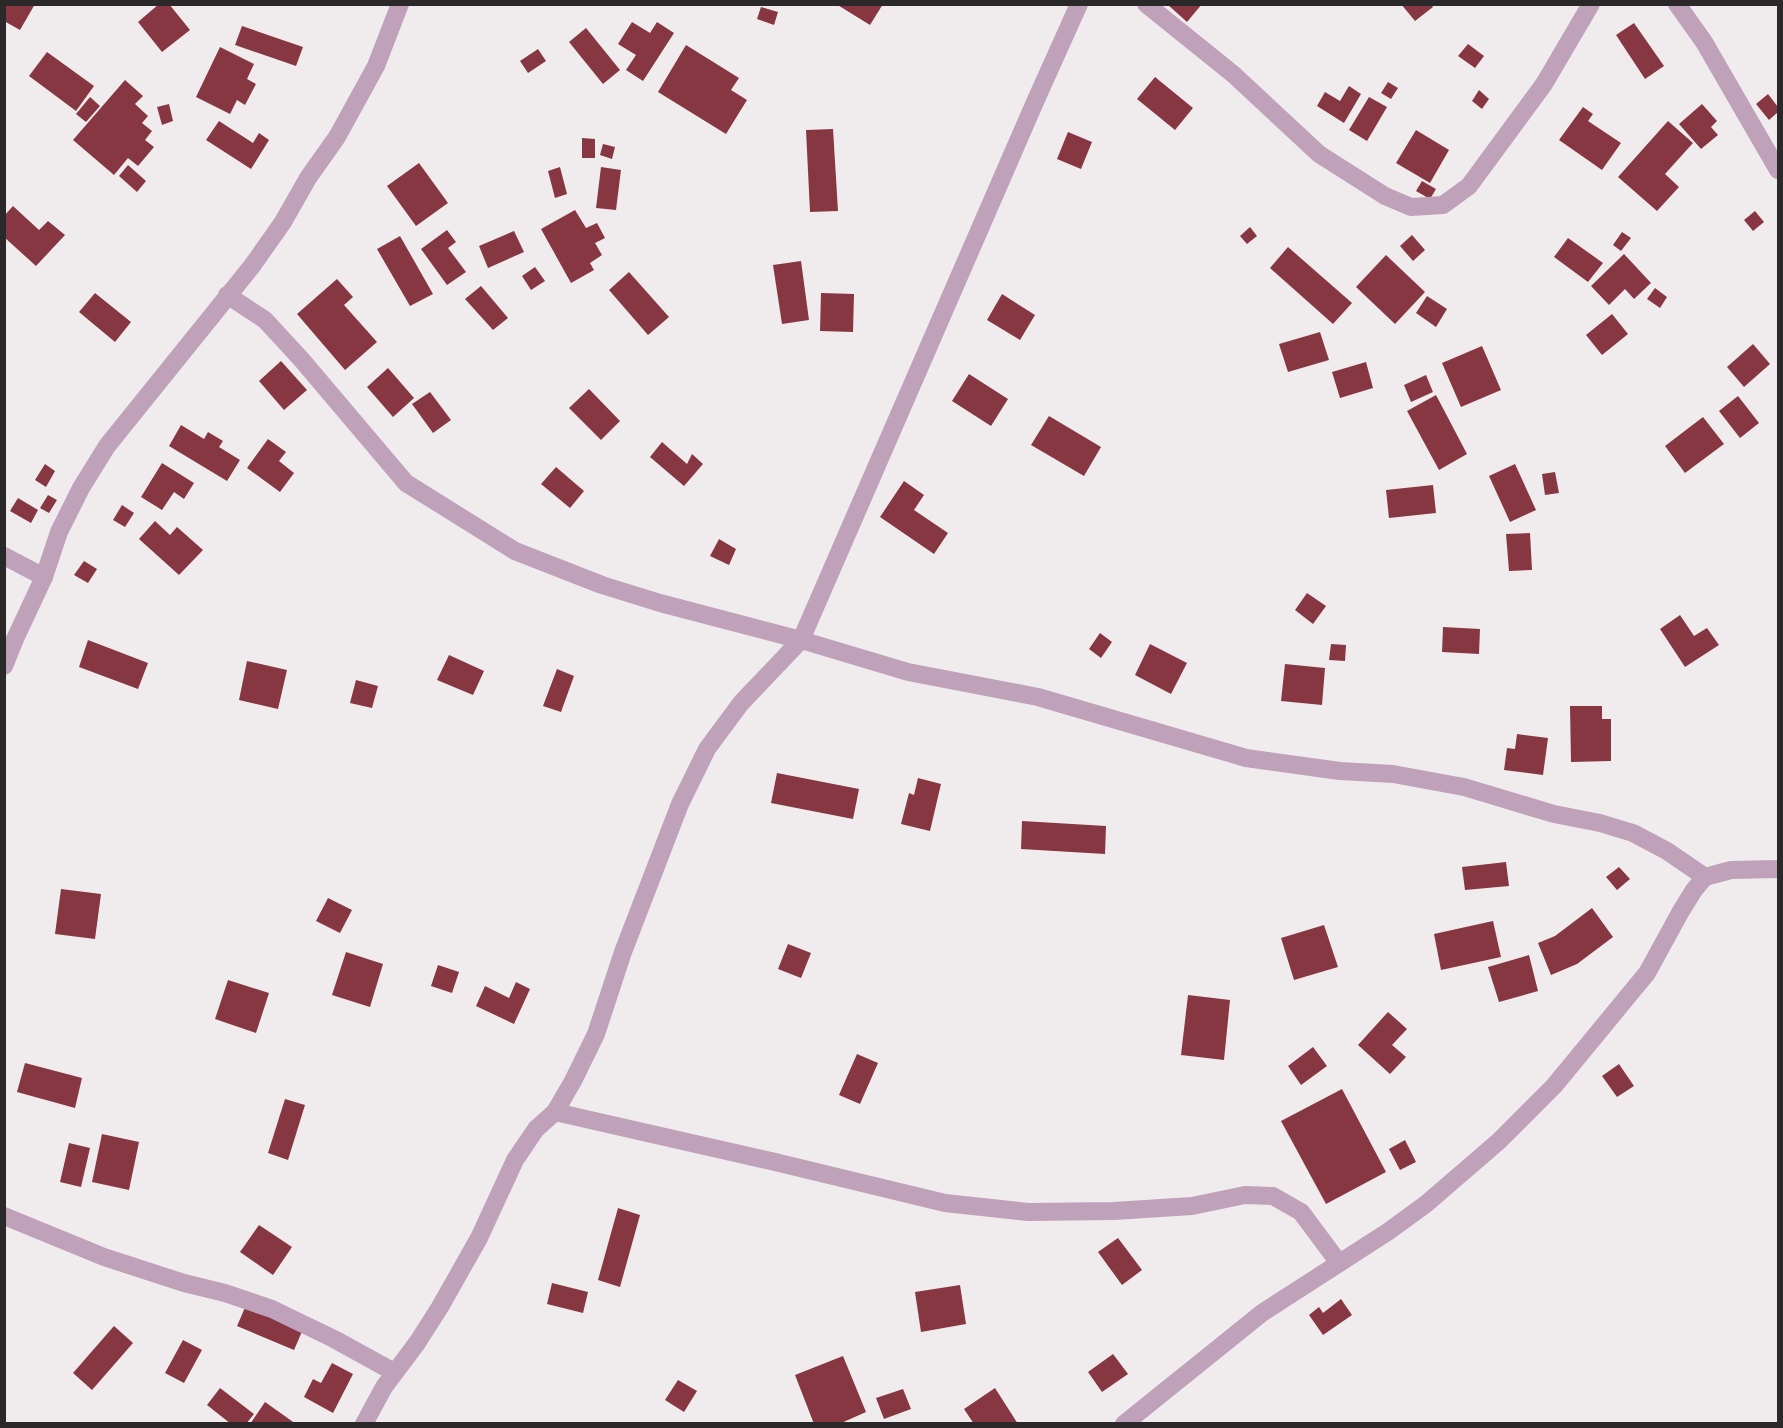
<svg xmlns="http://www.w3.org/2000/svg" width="1783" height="1428" viewBox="0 0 1783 1428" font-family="'Fira Sans Condensed',sans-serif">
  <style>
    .building { fill: #863741 }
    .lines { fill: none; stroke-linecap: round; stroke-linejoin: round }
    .minor { stroke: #bfa1ba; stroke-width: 18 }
  </style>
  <rect width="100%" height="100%" fill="#f0ecee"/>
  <g class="building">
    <polygon points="4,4 35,4 20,30 4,21"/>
    <polygon points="159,4 169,4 190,30 162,52 138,22"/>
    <polygon points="836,4 883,4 870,25"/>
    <polygon points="1167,4 1202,4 1187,22"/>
    <polygon points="1401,4 1431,4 1433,7 1415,21"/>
    <polygon points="761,7 778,12 774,25 757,19"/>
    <polygon points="632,22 650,33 657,22 674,33 643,81 626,70 636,55 618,44"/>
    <polygon points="1634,23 1664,66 1645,79 1616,35"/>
    <polygon points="242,26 303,47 296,66 235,45"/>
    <polygon points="586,28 620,70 603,84 569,42"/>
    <polygon points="1468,44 1484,56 1475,68 1458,56"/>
    <polygon points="686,45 739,78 731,90 747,100 726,134 658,92"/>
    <polygon points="220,47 254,64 247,79 256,84 245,105 237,100 230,114 196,97"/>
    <polygon points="538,49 546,61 528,73 520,61"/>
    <polygon points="47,52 94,86 76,111 29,76"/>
    <polygon points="1155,77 1193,108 1175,130 1137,99"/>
    <polygon points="125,80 143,96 135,104 148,116 142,123 152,131 145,140 154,147 138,166 128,158 114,175 73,140"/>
    <polygon points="1388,82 1398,88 1391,99 1381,93"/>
    <polygon points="1349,86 1361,94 1344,123 1317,106 1325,92 1340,101"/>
    <polygon points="1479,90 1489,99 1482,109 1472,101"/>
    <polygon points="1768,94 1778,107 1778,112 1769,120 1756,104"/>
    <polygon points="90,97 100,106 86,122 76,114"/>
    <polygon points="1369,97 1387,107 1367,141 1349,130"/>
    <polygon points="169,104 173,121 162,125 157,107"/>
    <polygon points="1702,104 1717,121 1711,127 1718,135 1701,149 1679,124"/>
    <polygon points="1583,107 1593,114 1588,121 1621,143 1602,170 1559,140"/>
    <polygon points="219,121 253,143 259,133 269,140 251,169 206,140"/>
    <polygon points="1668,121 1693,143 1665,174 1679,187 1657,211 1618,177"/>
    <polygon points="833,129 838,211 810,212 806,130"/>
    <polygon points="1416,130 1449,150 1430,183 1396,163"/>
    <polygon points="1068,132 1092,142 1081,169 1057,159"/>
    <polygon points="582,138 595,139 595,158 582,158"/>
    <polygon points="603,144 615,147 612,159 600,155"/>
    <polygon points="419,163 448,203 416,226 387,186"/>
    <polygon points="128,165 146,181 137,192 119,176"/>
    <polygon points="560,167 567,194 555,198 548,171"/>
    <polygon points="601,167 621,170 616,210 596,208"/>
    <polygon points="1422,181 1436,189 1430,199 1416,191"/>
    <polygon points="13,206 39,230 48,221 65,235 36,266 4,237 4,216"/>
    <polygon points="575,210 586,228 597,223 605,238 595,243 602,255 590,263 594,270 571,283 541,229"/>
    <polygon points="1755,211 1764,222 1753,231 1744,220"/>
    <polygon points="1250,227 1257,236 1247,244 1240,236"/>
    <polygon points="447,230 456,242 448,248 466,272 447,285 421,249"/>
    <polygon points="514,231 524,252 488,268 479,246"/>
    <polygon points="1622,232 1631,238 1621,251 1613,245"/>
    <polygon points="1412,235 1425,250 1413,261 1400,246"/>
    <polygon points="400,236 433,294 410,306 377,249"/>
    <polygon points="1568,238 1603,263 1588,282 1554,257"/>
    <polygon points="1288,247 1352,303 1333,324 1270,268"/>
    <polygon points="1624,254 1651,283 1634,299 1625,289 1609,305 1591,286"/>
    <polygon points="1386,255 1425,292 1395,324 1356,287"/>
    <polygon points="801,261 809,320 782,324 773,265"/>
    <polygon points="535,267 545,281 531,290 522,276"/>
    <polygon points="629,272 669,317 648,335 609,290"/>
    <polygon points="337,279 353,297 344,305 377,342 345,370 297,314"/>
    <polygon points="481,286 508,318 493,330 465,299"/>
    <polygon points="1655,288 1667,297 1660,308 1647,299"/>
    <polygon points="95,293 131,322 115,342 79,312"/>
    <polygon points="821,293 854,294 853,332 820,331"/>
    <polygon points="1002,294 1035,315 1020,340 987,320"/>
    <polygon points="1427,296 1447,309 1436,327 1416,313"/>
    <polygon points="1612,314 1628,334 1602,355 1586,335"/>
    <polygon points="1320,332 1329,360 1288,372 1279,344"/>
    <polygon points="1753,344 1770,364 1744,387 1727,367"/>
    <polygon points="1482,346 1501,390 1461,407 1442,363"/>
    <polygon points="281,361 307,390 284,410 259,381"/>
    <polygon points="1366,362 1373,388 1340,398 1332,372"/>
    <polygon points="388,368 414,398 393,417 367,387"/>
    <polygon points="969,374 1008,399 991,426 952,401"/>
    <polygon points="1426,375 1433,392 1411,402 1404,385"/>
    <polygon points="589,389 620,421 601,440 569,408"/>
    <polygon points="430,392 451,420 433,433 412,404"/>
    <polygon points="1436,395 1467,454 1439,470 1407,411"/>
    <polygon points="1738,396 1759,423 1740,438 1719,411"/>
    <polygon points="1049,416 1101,447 1084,476 1031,445"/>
    <polygon points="1703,417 1724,444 1685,473 1665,446"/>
    <polygon points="181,425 204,439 208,432 223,441 219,447 240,460 227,481 169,446"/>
    <polygon points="268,439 286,452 279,461 294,473 280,492 247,468"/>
    <polygon points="662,442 687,464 692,454 703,464 684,486 650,457"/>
    <polygon points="162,463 194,483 184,499 174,492 162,510 141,497"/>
    <polygon points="45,464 55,471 46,487 35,480"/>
    <polygon points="1515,464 1536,510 1510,522 1489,476"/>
    <polygon points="556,467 584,491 570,508 541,484"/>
    <polygon points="1555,472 1559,493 1545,495 1542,474"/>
    <polygon points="904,481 924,495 914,510 948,533 934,554 880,517"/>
    <polygon points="1433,485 1436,513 1389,518 1386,490"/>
    <polygon points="48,495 57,500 49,513 40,508"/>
    <polygon points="18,498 38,510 31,523 10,511"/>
    <polygon points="122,505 134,513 125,527 113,520"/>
    <polygon points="155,521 170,535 177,527 203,550 179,575 139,539"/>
    <polygon points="1530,533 1532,570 1509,571 1506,534"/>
    <polygon points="719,539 736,549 729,565 710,556"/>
    <polygon points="84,561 97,569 88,583 74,575"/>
    <polygon points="1307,593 1326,606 1313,624 1295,610"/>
    <polygon points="1680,615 1694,636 1707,628 1719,645 1685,667 1660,629"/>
    <polygon points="1443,627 1480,629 1479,654 1442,652"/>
    <polygon points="1100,633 1112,642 1101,658 1089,649"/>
    <polygon points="88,640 148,663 138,689 79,667"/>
    <polygon points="1150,644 1187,663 1171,694 1135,675"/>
    <polygon points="1331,644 1346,645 1345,661 1329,660"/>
    <polygon points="449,655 484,671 473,695 437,680"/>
    <polygon points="247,661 287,670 278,709 239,700"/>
    <polygon points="1285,664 1325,668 1322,705 1281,701"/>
    <polygon points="557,669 574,676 561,712 543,706"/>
    <polygon points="356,680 378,686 372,708 350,703"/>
    <polygon points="1570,706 1602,706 1602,719 1611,719 1611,761 1571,762"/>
    <polygon points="1517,734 1548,738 1543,775 1504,770 1507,748 1515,749"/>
    <polygon points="777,773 859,789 853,819 771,803"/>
    <polygon points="918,778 941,784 930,831 901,824 909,793 914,795"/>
    <polygon points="1022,821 1106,826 1105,854 1021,849"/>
    <polygon points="1506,862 1509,886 1465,890 1462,867"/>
    <polygon points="1619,867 1630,879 1617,890 1606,877"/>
    <polygon points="61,889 101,894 95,939 55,934"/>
    <polygon points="328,898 352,910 340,933 316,921"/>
    <polygon points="1592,908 1613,937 1577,964 1551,975 1538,943 1555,936"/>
    <polygon points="1493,921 1501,957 1441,970 1434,934"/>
    <polygon points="1324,925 1338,967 1294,980 1281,938"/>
    <polygon points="788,944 811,953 801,978 778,969"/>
    <polygon points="346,952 383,964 370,1007 332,995"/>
    <polygon points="1529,955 1538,991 1499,1002 1488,967"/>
    <polygon points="438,965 459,972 452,993 431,986"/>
    <polygon points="228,980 269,993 256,1033 215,1019"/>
    <polygon points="516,982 530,989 514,1024 476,1006 485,986 509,998"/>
    <polygon points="1188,995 1230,1000 1224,1060 1181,1055"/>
    <polygon points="1388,1012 1407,1029 1392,1045 1406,1057 1390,1074 1358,1045"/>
    <polygon points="1313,1047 1327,1066 1301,1085 1288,1066"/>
    <polygon points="857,1054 878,1063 860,1104 839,1095"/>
    <polygon points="25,1063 82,1078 75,1108 17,1092"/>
    <polygon points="1619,1064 1634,1086 1617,1097 1602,1076"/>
    <polygon points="1342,1089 1386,1172 1326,1204 1281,1121"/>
    <polygon points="285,1099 305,1105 288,1160 268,1153"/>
    <polygon points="102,1134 139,1142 129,1190 92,1182"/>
    <polygon points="1405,1140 1416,1162 1400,1170 1389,1149"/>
    <polygon points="69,1143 90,1148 81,1187 60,1182"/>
    <polygon points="618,1208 640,1215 620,1287 598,1280"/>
    <polygon points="259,1225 292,1247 273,1275 240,1252"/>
    <polygon points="1118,1238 1142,1270 1122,1285 1098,1252"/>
    <polygon points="552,1283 588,1292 583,1313 547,1304"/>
    <polygon points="960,1285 966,1324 921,1332 915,1292"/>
    <polygon points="1341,1299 1352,1315 1323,1335 1309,1315 1319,1307 1323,1313"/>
    <polygon points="247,1303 304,1327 294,1350 237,1326"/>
    <polygon points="114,1326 133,1343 92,1390 73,1373"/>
    <polygon points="183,1340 202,1350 184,1383 165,1373"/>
    <polygon points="1113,1354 1128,1374 1102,1392 1088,1372"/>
    <polygon points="843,1356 866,1412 839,1424 814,1424 795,1375"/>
    <polygon points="332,1363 353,1374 333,1413 304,1397 313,1379 321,1383"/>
    <polygon points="678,1380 697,1391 684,1412 665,1400"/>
    <polygon points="220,1388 254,1414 246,1424 231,1424 207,1405"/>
    <polygon points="995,1388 1018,1424 974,1424 964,1409"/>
    <polygon points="903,1389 911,1409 884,1419 876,1398"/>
    <polygon points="265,1402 296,1424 250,1424"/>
  </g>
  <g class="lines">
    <g class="minor">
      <polyline points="1146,4 1233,74 1319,154 1385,196 1411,207 1443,205 1469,186 1544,84 1591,4"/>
      <polyline points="1677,4 1704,42 1778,170"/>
      <polyline points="227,295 265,320 301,359 406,483 515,551 602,585 660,603 801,640 908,672 1038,697 1246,758 1340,771 1393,774 1464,787 1554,814 1600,823 1633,833 1667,851 1705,877"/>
      <polyline points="4,556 44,577"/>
      <polyline points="4,666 15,639 44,577 59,532 81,488 107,446 252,266 283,222 308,178 337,137 376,66 400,4"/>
      <polyline points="555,1112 771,1161 945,1203 1028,1212 1114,1211 1192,1206 1245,1195 1273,1196 1301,1212 1339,1263"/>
      <polyline points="4,1216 104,1257 184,1283 225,1293 272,1309 334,1339 394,1372"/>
      <polyline points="364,1424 384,1387 417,1343 440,1307 479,1238 515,1160 536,1129 555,1112 573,1081 596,1034 623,952 680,804 707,749 741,703 801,640 1035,102 1079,4"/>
      <polyline points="1124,1424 1262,1313 1389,1231 1426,1204 1499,1141 1554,1086 1647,973 1681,911 1694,890 1705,877 1731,870 1778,869"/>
    </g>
  </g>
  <rect width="1783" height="1428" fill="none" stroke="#2a2829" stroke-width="12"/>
</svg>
